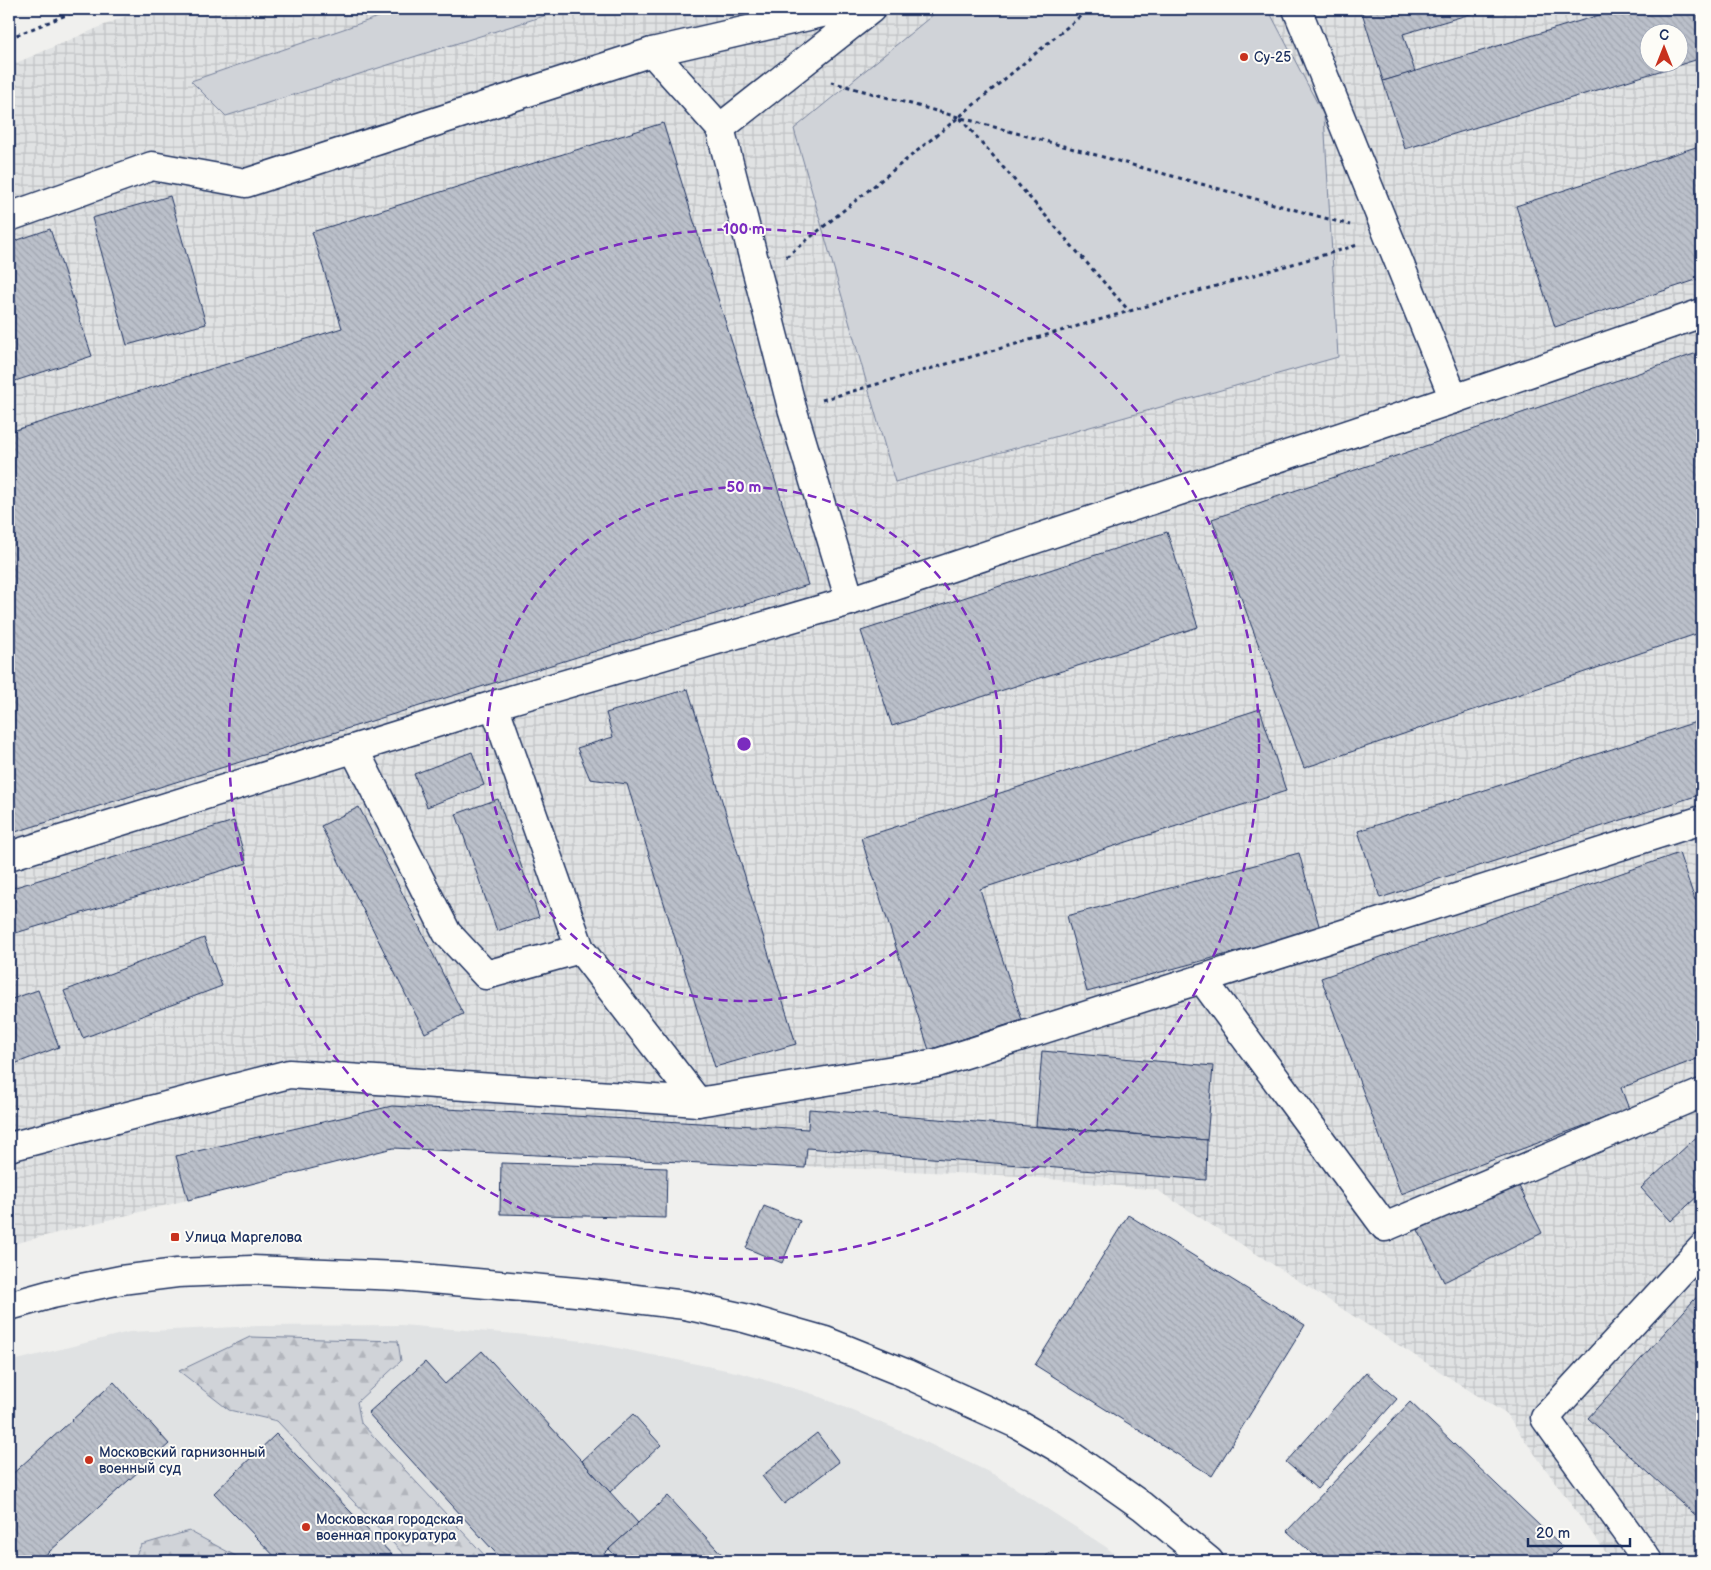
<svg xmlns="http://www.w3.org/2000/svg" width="1711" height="1570" viewBox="0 0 1711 1570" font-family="'Balsamiq Sans',sans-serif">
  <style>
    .built { fill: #e0e2e3 }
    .industrial { fill: url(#industrial-grid); fill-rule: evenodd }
    .forest { fill: url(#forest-firs); stroke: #76819b }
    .park { fill: #d0d3d8; stroke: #76819b }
    .building { fill: url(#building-back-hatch); stroke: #1b2f5e; fill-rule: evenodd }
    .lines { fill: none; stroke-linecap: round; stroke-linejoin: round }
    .minor-casing { stroke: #1b2f5e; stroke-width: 31 }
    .path { stroke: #1b2f5e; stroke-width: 3; stroke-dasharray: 4 4; stroke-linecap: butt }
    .minor { stroke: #fdfcf7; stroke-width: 28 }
    .ring { fill: none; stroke: #7b2cbf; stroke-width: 2.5; stroke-dasharray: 9 6 }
    .poi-dot { fill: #c8321e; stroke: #fdfcf7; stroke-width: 2 }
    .labels { text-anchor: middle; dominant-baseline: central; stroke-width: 4; stroke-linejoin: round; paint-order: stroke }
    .poi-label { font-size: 14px; fill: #1b2f5e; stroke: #fdfcf7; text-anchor: start }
    .centre { fill: #7b2cbf; stroke: #fdfcf7; stroke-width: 2.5 }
    .ring-label { font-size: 15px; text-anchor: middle; font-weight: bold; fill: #7b2cbf; stroke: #fdfcf7; stroke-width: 4; stroke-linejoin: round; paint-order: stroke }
  </style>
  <defs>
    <pattern id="industrial-grid" width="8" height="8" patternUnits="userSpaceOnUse" patternTransform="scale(1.25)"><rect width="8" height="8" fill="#e0e2e3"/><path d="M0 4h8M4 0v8" fill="none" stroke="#c0c2c5"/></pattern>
    <pattern id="forest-firs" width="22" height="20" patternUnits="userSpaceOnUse" patternTransform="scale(1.25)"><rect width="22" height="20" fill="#d0d3d8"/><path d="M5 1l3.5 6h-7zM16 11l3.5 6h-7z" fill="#b2b5bc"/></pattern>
    <pattern id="building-back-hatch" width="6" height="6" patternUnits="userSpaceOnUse" patternTransform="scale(1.25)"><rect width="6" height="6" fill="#bbc0ca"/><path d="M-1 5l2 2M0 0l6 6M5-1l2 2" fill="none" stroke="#a0a5b0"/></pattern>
  </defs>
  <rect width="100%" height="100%" fill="#f0f0ee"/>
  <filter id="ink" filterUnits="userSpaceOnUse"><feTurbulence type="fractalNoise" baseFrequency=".02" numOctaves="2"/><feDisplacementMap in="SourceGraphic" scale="10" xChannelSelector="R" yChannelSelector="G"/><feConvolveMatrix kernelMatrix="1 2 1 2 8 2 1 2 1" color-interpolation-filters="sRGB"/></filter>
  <g filter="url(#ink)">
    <polygon class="built" points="401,1325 516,1334 583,1341 741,1373 813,1394 915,1437 995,1475 1106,1547 1123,1561 9,1561 9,1362 129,1332 258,1326"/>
    <path class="industrial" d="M142 9H1702V1561H1612L1506 1414 1157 1190 1021 1176 393 1148 9 1245V66ZM1648 32H1678V62H1648Z"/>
    <g class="forest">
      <polygon points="250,1337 398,1341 401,1361 357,1402 361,1423 490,1561 410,1561 277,1421 229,1410 179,1371"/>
      <polygon points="189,1531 245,1561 133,1561 141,1545"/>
    </g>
    <g class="park">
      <polygon points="402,9 566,9 226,116 191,81"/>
      <polygon points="940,9 1268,9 1324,116 1338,357 895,482 794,129"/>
    </g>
    <g class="building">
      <polygon points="1361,9 1487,9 1403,34 1415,72 1383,81"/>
      <path d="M1619 9H1702V58L1405 149 1383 81ZM1648 32H1678V62H1648Z"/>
      <polygon points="663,123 808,585 9,834 9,432 342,328 312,232"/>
      <polygon points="1702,145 1702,278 1555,327 1516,206"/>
      <polygon points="170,196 206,324 127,345 92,218"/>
      <polygon points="50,229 92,356 15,381 9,362 9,243"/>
      <polygon points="1700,352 1702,359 1702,632 1304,768 1212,519"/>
      <polygon points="1167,532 1198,627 892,726 861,631"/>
      <polygon points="688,689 796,1044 715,1067 627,784 590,779 577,748 613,737 606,713"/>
      <polygon points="1260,709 1286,791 980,889 1022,1020 929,1050 861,838"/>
      <polygon points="1702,720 1702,794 1380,898 1358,831"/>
      <polygon points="472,752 484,785 427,807 414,774"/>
      <polygon points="498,799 539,917 497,931 456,814"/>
      <polygon points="359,807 463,1014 425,1033 321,826"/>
      <polygon points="234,821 247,863 9,935 9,889"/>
      <polygon points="1299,853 1320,929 1087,992 1067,916"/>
      <polygon points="1679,853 1695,900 1702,897 1702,1057 1621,1088 1629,1109 1401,1194 1321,978"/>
      <polygon points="204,938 222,986 83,1038 64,991"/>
      <polygon points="38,990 59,1047 9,1066 9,1000"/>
      <polygon points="1042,1051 1213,1066 1207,1140 1036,1126"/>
      <polygon points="392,1106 808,1129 809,1109 1207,1140 1206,1180 807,1148 805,1168 393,1148 188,1200 176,1156"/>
      <polygon points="1702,1132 1702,1192 1671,1221 1641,1188"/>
      <polygon points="501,1163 667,1168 666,1218 500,1214"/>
      <polygon points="1516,1180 1542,1233 1444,1282 1418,1230"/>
      <polygon points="764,1206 800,1221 782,1263 746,1248"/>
      <polygon points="1128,1215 1305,1325 1212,1476 1035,1365"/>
      <polygon points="1702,1291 1702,1521 1588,1418"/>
      <polygon points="482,1351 638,1523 596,1561 503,1561 368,1413 425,1362 445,1384"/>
      <polygon points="1366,1372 1397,1399 1317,1489 1286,1462"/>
      <polygon points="114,1382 169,1444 39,1561 9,1561 9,1477"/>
      <polygon points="1410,1402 1562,1547 1548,1561 1320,1561 1287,1531"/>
      <polygon points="633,1414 661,1445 610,1492 582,1461"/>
      <polygon points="817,1433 839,1462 784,1504 762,1476"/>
      <polygon points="276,1434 398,1561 279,1561 214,1493"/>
      <polygon points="668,1496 728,1561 620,1561 609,1549"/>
      <polygon points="1052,1551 1061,1561 1040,1561"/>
    </g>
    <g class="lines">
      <defs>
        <g id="minor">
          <polyline points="1297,9 1454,399"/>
          <polyline points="720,128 871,9"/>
          <polyline points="9,217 152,166 246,183 652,52 839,9"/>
          <polyline points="850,601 1454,399 1702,313"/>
          <polyline points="354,749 447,933 486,975 580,949 494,705"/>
          <polyline points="9,856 494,705 850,601 792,408 720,128 652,52"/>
          <polyline points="580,949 698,1102"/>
          <polyline points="1202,979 1385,1227 1702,1093"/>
          <polyline points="9,1147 289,1074 698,1102 937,1063 1702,820"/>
          <polyline points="9,1306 52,1294 121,1280 177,1273 252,1270 399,1276 587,1293 685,1305 744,1318 825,1341 907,1374 1019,1425 1067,1453 1142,1506 1209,1561"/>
          <polyline points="1648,1561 1545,1418 1702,1248"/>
        </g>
      </defs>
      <use href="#minor" class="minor-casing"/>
      <g class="path">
        <polyline points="9,38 81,9"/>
        <polyline points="831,82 1350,225"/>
        <polyline points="960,118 1129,311"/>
        <polyline points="786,257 959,117 1089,9"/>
        <polyline points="822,400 1358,245"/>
      </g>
      <use href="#minor" class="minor"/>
    </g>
  </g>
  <g class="ring">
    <circle cx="744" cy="744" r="257"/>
    <circle cx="744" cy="744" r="515"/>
  </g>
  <g class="poi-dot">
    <circle cx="1244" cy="57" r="5"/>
    <rect x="170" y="1232" width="10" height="10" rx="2.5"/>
    <circle cx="89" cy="1460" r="5"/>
    <circle cx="306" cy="1527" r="5"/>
  </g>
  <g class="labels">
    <g class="poi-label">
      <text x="1254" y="57">Су-25</text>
      <text x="185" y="1237">Улица Маргелова</text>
      <text x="99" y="1452">Московский гарнизонный<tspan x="99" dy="16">военный суд</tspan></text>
      <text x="316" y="1519">Московская городская<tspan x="316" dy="16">военная прокуратура</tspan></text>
    </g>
  </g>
  <circle cx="744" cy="744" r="8" class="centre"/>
  <g class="ring-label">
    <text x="744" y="234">100 m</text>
    <text x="744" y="492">50 m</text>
  </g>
  <rect width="1711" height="1570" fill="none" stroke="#fdfcf7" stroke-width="30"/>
  <rect x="15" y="15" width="1681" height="1540" fill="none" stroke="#1b2f5e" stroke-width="2" filter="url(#ink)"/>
  <g transform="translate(1664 48)"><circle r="24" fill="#fdfcf7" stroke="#a3aaba"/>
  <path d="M0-4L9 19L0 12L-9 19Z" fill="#c8321e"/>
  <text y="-8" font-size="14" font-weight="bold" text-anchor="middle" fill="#1b2f5e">С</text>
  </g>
  <path d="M1528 1538v8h102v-8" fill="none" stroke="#1b2f5e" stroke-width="2.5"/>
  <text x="1536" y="1538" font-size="15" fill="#1b2f5e" stroke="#fdfcf7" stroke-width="4" paint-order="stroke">20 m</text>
</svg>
